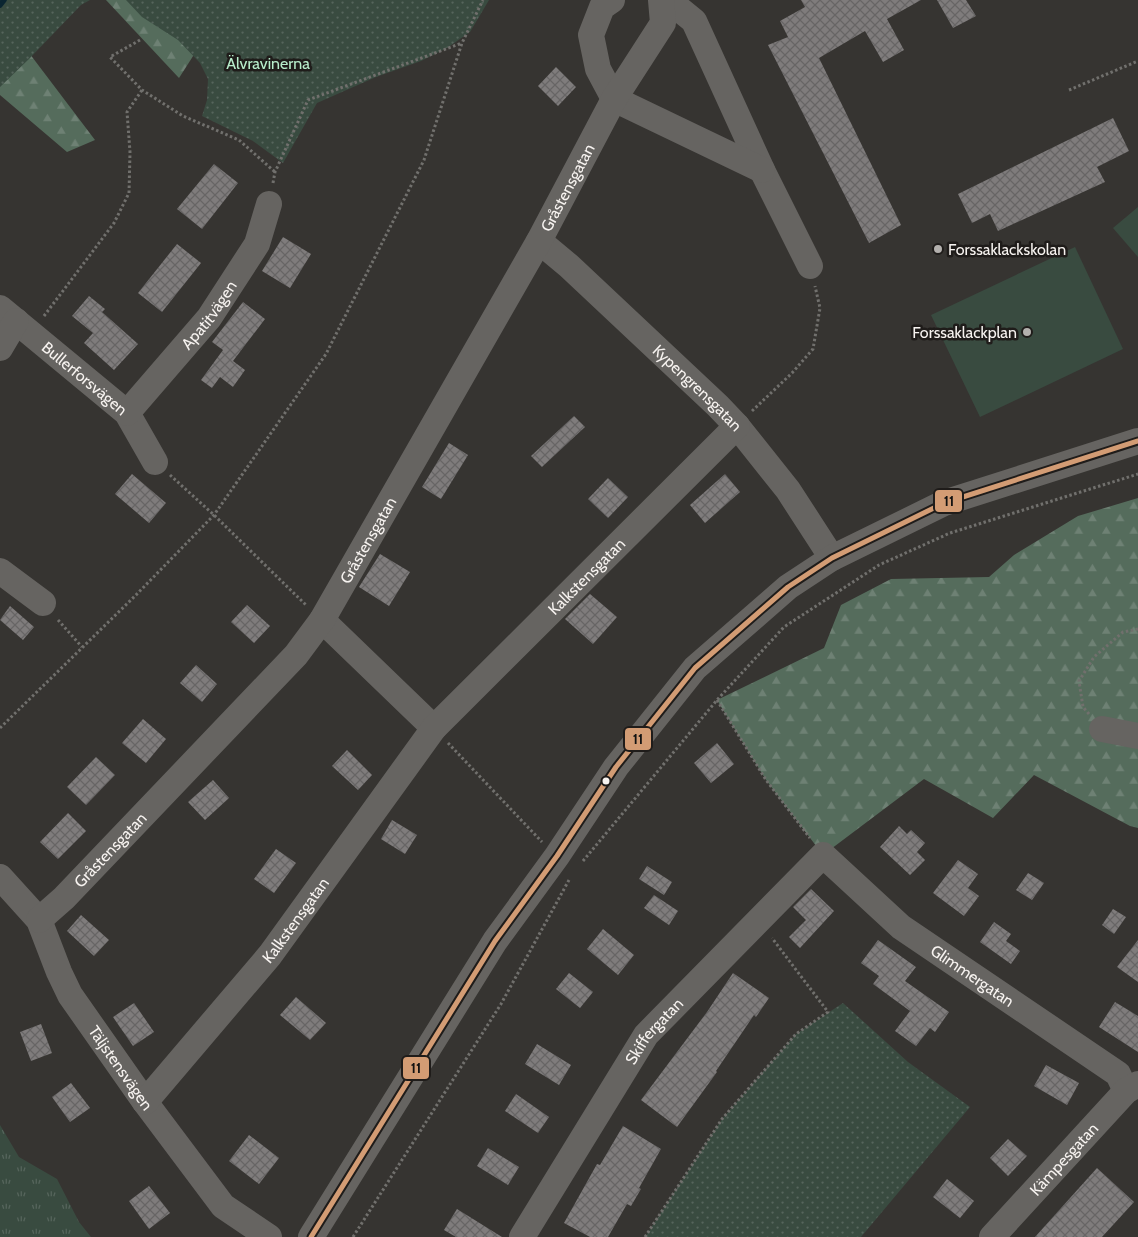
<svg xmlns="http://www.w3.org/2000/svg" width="1138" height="1237" viewBox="0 0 1138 1237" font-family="Cabin,sans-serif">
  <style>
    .grass { fill: url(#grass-tufts) }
    .forest { fill: url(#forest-firs) }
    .park { fill: url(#park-dots) }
    .garden { fill: #394b40 }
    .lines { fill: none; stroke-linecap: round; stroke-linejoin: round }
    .stream { stroke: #0b2531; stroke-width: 5.5 }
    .building { fill: url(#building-cross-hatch) }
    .path { stroke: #71706d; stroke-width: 3; stroke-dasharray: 2.5 2.5; stroke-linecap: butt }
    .minor { stroke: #666461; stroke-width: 26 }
    .bus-1-casing { stroke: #1f1c1a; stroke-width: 9 }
    .bus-1 { stroke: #d39c74; stroke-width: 5 }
    .poi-dot { fill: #b3b0ad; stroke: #1f1c1a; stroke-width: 2 }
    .bus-dot { fill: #f7f3f0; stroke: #1f1c1a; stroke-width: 2 }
    .labels { text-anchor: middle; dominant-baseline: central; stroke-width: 5; stroke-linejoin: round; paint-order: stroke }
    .park-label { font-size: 16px; fill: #b8edcb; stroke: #1f1c1a }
    .street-label { font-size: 16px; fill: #f7f3f0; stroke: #1f1c1a }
    .poi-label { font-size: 16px; fill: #f7f3f0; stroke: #1f1c1a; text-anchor: start }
    .line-badge { stroke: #1f1c1a; stroke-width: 2 }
    .pale-badge-label { font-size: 14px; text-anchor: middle; font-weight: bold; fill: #111 }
  </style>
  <defs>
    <pattern id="grass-tufts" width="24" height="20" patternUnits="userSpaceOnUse" patternTransform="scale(1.25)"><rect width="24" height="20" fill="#394b40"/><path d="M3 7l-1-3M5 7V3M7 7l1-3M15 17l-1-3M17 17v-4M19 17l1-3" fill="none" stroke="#56655c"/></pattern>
    <pattern id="forest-firs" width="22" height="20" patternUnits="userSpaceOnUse" patternTransform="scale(1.25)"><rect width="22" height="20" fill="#556c5c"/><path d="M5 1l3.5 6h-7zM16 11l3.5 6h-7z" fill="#6e8174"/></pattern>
    <pattern id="park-dots" width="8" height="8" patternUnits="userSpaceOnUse" patternTransform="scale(1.25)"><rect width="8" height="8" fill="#394b40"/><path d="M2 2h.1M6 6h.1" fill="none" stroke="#56655c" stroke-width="1.8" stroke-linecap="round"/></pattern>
    <pattern id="building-cross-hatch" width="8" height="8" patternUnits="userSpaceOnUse" patternTransform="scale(1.25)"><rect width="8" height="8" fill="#7f7c7c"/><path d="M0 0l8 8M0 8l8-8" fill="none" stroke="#676565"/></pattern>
  </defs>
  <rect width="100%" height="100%" fill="#363431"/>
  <polygon class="grass" points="0,1125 19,1157 57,1179 79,1222 91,1237 0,1237"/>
  <g class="forest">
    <polygon points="0,0 17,37 95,140 67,152 0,95"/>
    <polygon points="106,0 229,0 179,78"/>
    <polygon points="1138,498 1138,828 1130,826 1034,775 993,818 924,779 823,855 766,780 717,700 824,648 841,605 891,579 989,577 1014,555 1078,516"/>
  </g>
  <g class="park">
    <polygon points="0,0 90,0 81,5 29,59 0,87"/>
    <polygon points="126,0 489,0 470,32 447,48 421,61 376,77 317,103 283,163 253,141 202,116 207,100 208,79 200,63 178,40 142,17"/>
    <polygon points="843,1003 908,1062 970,1107 861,1237 645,1237 722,1119 796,1034"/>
  </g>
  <g class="garden">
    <polygon points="1138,207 1138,257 1113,228"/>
    <polygon points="1075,247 1123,349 980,417 931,315"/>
  </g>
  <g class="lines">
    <polyline class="stream" points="0,5 4,0"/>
  </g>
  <g class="building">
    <polygon points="801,0 921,0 887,19 904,50 883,62 865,31 819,58 901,225 869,243 768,45 788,37 780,21 805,7"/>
    <polygon points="937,0 966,0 976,16 953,28"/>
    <polygon points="556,67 576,87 558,106 538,86"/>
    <polygon points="1113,118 1129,151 1097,167 1105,182 998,231 990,214 972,223 958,194"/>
    <polygon points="214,164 238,183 202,229 177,209"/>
    <polygon points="283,237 311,254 290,288 262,271"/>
    <polygon points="177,244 201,263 162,312 138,293"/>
    <polygon points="89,296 105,309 102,312 138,344 114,370 84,343 93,333 72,316"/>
    <polygon points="243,302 265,319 233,361 245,370 233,387 220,377 212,388 201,380 223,350 212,342"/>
    <polygon points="574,416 585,427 542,467 531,456"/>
    <polygon points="449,443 468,455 441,499 422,487"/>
    <polygon points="132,474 166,503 149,523 115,494"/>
    <polygon points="725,474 740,492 705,523 690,505"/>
    <polygon points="608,478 628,497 608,518 588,499"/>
    <polygon points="380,554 410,572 389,606 359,587"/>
    <polygon points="590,594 617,617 593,644 565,619"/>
    <polygon points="247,605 270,626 254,643 231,622"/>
    <polygon points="10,606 34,627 23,640 0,620"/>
    <polygon points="196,665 217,684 202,702 180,683"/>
    <polygon points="143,719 166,739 146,763 122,743"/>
    <polygon points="717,743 734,764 711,783 694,763"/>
    <polygon points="347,750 372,775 358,790 332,766"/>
    <polygon points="96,757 115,775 86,805 67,787"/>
    <polygon points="213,780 229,798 205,820 188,802"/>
    <polygon points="68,813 86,831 58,859 40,842"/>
    <polygon points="392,820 417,835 405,854 381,839"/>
    <polygon points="899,826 907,834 911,830 925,843 917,852 925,860 910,875 880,847"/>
    <polygon points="276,849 296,863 274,893 254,879"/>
    <polygon points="958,860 978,874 968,888 979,896 964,916 933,893"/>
    <polygon points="647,866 672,882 664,895 639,879"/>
    <polygon points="1028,873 1044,883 1032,900 1016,890"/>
    <polygon points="811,889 834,911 800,948 789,937 806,920 793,907"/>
    <polygon points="654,895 678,911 669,925 644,908"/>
    <polygon points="1113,909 1126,917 1114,934 1102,925"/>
    <polygon points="81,915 109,940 94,956 67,931"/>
    <polygon points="994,922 1011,934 1006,941 1020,951 1011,964 980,942"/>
    <polygon points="603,929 634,955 618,975 587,949"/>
    <polygon points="878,940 916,967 905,981 949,1012 935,1032 930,1028 916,1046 895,1031 910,1011 873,984 879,976 861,963"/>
    <polygon points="1138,940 1138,982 1117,967"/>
    <polygon points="569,973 593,992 580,1008 556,989"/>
    <polygon points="733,973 769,998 756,1017 754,1015 716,1071 717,1072 677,1127 641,1100 707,1012"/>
    <polygon points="296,997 326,1023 310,1040 280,1015"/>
    <polygon points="1115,1002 1138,1016 1138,1052 1099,1027"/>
    <polygon points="134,1003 154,1032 133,1046 113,1017"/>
    <polygon points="41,1024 52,1053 31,1061 20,1032"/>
    <polygon points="537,1044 571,1065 559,1085 525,1064"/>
    <polygon points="1046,1065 1079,1083 1067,1105 1034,1086"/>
    <polygon points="71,1083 90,1108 70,1122 52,1097"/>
    <polygon points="516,1094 549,1117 538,1133 505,1111"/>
    <polygon points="623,1126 661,1149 639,1188 641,1189 631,1206 627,1204 608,1237 590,1237 564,1223 597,1164 600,1165"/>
    <polygon points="249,1135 279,1158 259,1184 229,1161"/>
    <polygon points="1008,1139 1027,1156 1008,1176 990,1158"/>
    <polygon points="488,1148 519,1167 508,1185 477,1166"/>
    <polygon points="1097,1168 1134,1202 1102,1237 1035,1237"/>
    <polygon points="947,1179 974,1201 960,1218 933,1197"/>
    <polygon points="149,1186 170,1213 149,1229 129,1201"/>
    <polygon points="457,1209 502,1237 456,1237 444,1230"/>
  </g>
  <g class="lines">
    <g class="path">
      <polyline points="140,40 110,57 142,90 183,116 239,140 275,172"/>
      <polyline points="1069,90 1138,61"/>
      <polyline points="273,183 275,172 308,100 462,43"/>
      <polyline points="44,316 114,223 129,193 130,152 127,112 142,90"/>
      <polyline points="752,411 792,373 813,349 820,308 815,286"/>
      <polyline points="170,475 214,515 307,606"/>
      <polyline points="58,620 82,647"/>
      <polyline points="717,700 766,780 810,838"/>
      <polyline points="1089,714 1083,707 1079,681 1094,657 1123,632 1138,629"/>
      <polyline points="0,728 135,596 214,515 326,354 424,160 462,43 483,0"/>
      <polyline points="448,743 542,842"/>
      <polyline points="583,861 717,700 784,627 879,565 950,533 1138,474"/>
      <polyline points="353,1237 501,1004 569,880"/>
      <polyline points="645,1237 722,1119 796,1034 828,1012 772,938"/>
    </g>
    <g class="minor">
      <polyline points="612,0 602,7 591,35 598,69 614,99"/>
      <polyline points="668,0 694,21 762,170 810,266"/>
      <polyline points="614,99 762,170"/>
      <path id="s1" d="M539 241 569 266 718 406 737 426 788 490 832 558"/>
      <path id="s2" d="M0 308 127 413 155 462"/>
      <polyline points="0,348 16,321"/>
      <path id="s3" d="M127 413 209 318 257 244 269 204"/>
      <polyline points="0,571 43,603"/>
      <polyline points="322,620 434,728"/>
      <polyline points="1102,729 1138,736"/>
      <path id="s4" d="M0 877 39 920 59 972 70 995 145 1102 223 1206 269 1237"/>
      <path id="s5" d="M39 920 64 898 296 655 322 620 539 241 614 99 663 23 661 0"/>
      <path id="s6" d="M145 1102 270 955 434 728 737 426"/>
      <polyline points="311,1237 495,941 557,856 616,767 695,668 788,587 832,558 944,503 1138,441"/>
      <path id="s7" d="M522 1237 646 1035 823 855 901 927 1118 1074 1126 1091"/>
      <path id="s8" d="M992 1237 1126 1091 1138 1084"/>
    </g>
    <defs>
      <polyline id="bus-1" points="311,1237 495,941 557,856 616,767 695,668 788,587 832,558 944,503 1138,441"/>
    </defs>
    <use href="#bus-1" class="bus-1-casing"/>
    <use href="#bus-1" class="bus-1"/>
  </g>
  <g class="poi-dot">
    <circle cx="938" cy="249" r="5"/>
    <circle cx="1027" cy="332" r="5"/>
  </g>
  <circle class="bus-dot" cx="606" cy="781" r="4.5"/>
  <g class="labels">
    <g class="park-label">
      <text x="268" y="63">Älvravinerna</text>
    </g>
    <g class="street-label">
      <text stroke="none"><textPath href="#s5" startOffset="910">Gråstensgatan</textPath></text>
      <text stroke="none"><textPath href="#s3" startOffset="128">Apatitvägen</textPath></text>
      <text stroke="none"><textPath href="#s2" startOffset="110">Bullerforsvägen</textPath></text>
      <text stroke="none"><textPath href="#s1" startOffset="216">Kypengrensgatan</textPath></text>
      <text stroke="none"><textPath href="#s5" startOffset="505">Gråstensgatan</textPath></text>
      <text stroke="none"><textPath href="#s6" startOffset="688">Kalkstensgatan</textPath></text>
      <text stroke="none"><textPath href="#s5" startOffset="100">Gråstensgatan</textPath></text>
      <text stroke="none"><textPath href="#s6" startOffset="236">Kalkstensgatan</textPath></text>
      <text stroke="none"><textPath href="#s7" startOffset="682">Glimmergatan</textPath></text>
      <text stroke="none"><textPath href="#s7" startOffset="245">Skiffergatan</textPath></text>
      <text stroke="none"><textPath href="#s4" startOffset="228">Täljstensvägen</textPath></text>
      <text stroke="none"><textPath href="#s8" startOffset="106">Kämpesgatan</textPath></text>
    </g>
    <g class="poi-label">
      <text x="948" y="249">Forssaklackskolan</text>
      <text x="1017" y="332" text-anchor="end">Forssaklackplan</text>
    </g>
  </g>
  <g class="line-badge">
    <rect x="934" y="489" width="29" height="24" rx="5" fill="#d39c74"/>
    <rect x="624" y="727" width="28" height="24" rx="5" fill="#d39c74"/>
    <rect x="402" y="1056" width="28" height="24" rx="5" fill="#d39c74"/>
  </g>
  <g class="pale-badge-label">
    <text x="949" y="506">11</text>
    <text x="638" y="744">11</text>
    <text x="416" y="1073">11</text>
  </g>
</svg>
